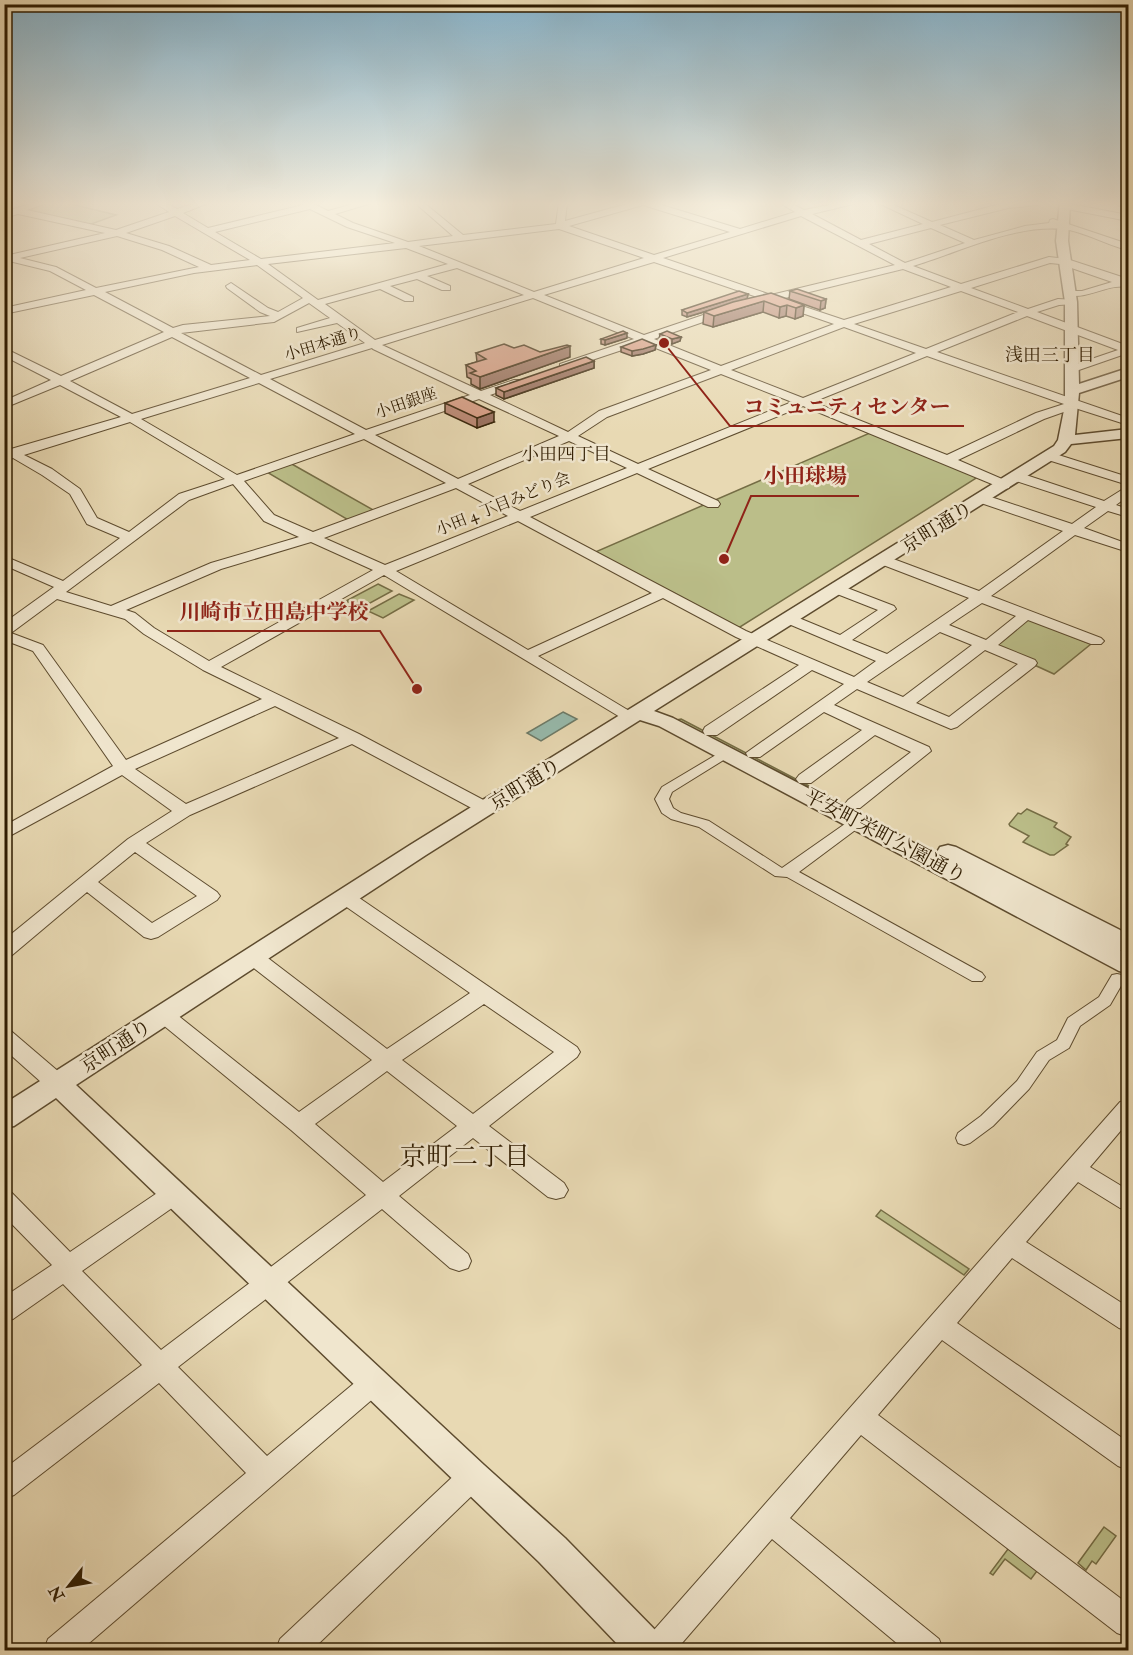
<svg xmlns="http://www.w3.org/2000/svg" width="1133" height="1655" viewBox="0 0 1133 1655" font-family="'IM FELL Double Pica','Noto Serif JP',serif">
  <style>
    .green { fill: #bbbe89; stroke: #756d45; stroke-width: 1.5 }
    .water { fill: #97baac; stroke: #6d7b68; stroke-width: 1.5 }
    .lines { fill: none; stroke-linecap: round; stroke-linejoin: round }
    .pedestrian-casing { stroke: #5d4b2e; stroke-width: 2 }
    .minor-casing { stroke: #5d4b2e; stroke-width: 2 }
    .tertiary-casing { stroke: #5d4b2e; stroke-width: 3 }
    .primary-casing { stroke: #2f1c01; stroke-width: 3 }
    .pedestrian { fill: #f0e6ce; fill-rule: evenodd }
    .minor { fill: #f0e6ce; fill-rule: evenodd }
    .tertiary { fill: #f0e6ce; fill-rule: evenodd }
    .primary { fill: #e4bc7a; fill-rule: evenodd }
    .wall { fill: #b88470; stroke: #2f1c01; stroke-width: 1.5 }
    .shaded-wall { fill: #966c5b; stroke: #2f1c01; stroke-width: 1.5 }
    .building { fill: #d69a82; stroke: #2f1c01; stroke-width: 1.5 }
    .labels { text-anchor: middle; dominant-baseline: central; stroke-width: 5; stroke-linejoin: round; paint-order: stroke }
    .far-street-label { font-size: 16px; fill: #2f1c01; stroke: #f0e6ce }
    .far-neighbourhood-label { font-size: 18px; fill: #2f1c01; stroke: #f0e6ce }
    .street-label { font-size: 20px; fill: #2f1c01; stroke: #f0e6ce }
    .near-neighbourhood-label { font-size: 26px; fill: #2f1c01; stroke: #f0e6ce }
    .leader { fill: none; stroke: #8f2418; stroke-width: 2 }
    .callout-dot { fill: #8f2418; stroke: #f0e6ce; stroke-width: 2 }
    .callout-label { font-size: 21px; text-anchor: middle; font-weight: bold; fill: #8f2418; stroke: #f0e6ce; stroke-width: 5; stroke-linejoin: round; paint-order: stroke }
  </style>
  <rect width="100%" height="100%" fill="#e8d9b3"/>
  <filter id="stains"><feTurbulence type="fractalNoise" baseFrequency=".00333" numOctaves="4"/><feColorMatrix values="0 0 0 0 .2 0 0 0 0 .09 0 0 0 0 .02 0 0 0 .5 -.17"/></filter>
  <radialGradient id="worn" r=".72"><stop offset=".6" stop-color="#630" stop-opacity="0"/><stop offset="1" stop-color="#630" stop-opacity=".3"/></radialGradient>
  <g class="green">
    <polygon points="50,202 63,202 116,215 86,226 30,212 28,209"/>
    <polygon points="872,432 978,477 740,627 733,627 593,553"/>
    <polygon points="290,463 375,511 350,521 265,471"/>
    <polygon points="378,584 392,591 361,608 346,601"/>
    <polygon points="399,594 414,600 383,618 368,611"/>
    <polygon points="1027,619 1091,644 1054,674 993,646"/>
    <polygon points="681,719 859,812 859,813 676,720"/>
    <polygon points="1027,809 1057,823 1054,827 1071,837 1066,844 1068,845 1054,855 1050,855 1023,842 1029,836 1010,826 1009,824 1018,813 1021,814"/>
    <polygon points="881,1210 969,1269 964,1275 876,1216"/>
    <polygon points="1104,1527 1116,1536 1096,1564 1092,1561 1086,1570 1078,1563"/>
    <polygon points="1011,1545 1040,1567 1031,1579 1005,1559 993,1575 990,1573"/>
  </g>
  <polygon class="water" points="563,712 577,719 541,741 527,733"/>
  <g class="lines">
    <defs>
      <g id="pedestrian">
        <polygon points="726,749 732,753 730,756 672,792 669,799 673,808 681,813 709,821 782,868 852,819 862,819 864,822 862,825 799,872 982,973 985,977 982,981 972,981 787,877 775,876 699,827 671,819 662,813 655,799 662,787"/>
        <polygon points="1117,974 1122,975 1125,979 1110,1005 1080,1026 1069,1048 1049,1060 1029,1089 993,1126 970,1143 964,1145 958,1143 956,1138 958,1133 981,1116 1017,1081 1037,1052 1057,1040 1068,1018 1099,997 1112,975"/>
      </g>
      <g id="minor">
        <path d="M36 202H49L27 210 116 230 169 212 154 202H164L177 209 199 202H211L183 213 208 228 303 205 299 202H310L328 211 361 202H375L335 214 353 223 408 242 453 236 414 202H423L463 235 556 224 559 202H567L565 221 634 202H652L740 229 795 212 778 202H788L804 210 845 202H862L812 214 861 240 923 224 876 202H887L932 222 1008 202H1042L1038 205 1008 208 940 225 974 240 1025 226 1049 223 1050 220 1053 219 1128 244V250C1106 245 1084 231 1062 229 1012 225 960 252 913 266L961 284 1049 257 1067 259 1128 279V287C1108 283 1089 300 1065 295V291H1082L1112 282 1060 264 1050 263 971 288 1028 309 1058 299 1075 300V304L1059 305 1037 312 1128 346V353L1076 371H1068V367L1118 350 1027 316 937 352 1128 418V425L1075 408 1044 419 958 460 1009 482 1010 485 1009 488 1004 489 803 406 648 469 718 501 720 504 718 507H708L637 473 530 517 746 631 854 677 876 661 784 622 782 619 784 616H794L840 635 878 610 832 592 830 589 832 586H842L894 606 896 609 852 640 887 654 969 598 878 563 876 560 878 557H888L979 591 1063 531 978 502 976 499 978 496H988L1072 524 1096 507 1013 480 1012 477 1013 474H1023L1104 501 1128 486V496L1116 505 1128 509V517L1108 511 1084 528 1128 544V552L1075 535 991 596 1101 638 1104 641 1101 644H1091L1028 620 998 645 1035 660 1037 663 1035 666 957 727 951 729 857 689 834 705 929 747 931 751 860 808H848L845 804 848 800 911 752 875 735 811 783H799L796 779 799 775 862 730 824 712 760 757H748L746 753 844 684 812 670 717 735H705L703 731 705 727 799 665 736 637 663 598 538 656 636 715 638 718 636 721 630 723 384 575 221 667 359 734 491 804 494 808 491 812H479L352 744 190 815 146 843 217 892 220 896 217 900 158 937 151 939 144 937 87 892 11 956 4 958V940L128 839 172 811 122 775 4 839V826L113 766 33 651 4 640V623L54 587 4 565V556L63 581 120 538 87 524 70 494 42 475 13 458 4 461V451L121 417 60 385 4 408V401L51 380 4 356V348L61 376 164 332 94 295 4 314V308L86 290 50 271 5 260V256L105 233 18 214 4 218V212ZM643 205 730 232 654 255 569 226ZM310 209 347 227 395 243 261 259 215 232ZM175 216 250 260 211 265 169 246 126 233ZM801 216 895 265 771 295 663 258ZM931 228 965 243 905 263 869 244ZM559 229 644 258 534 292 419 246ZM117 236 162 250 199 267 96 288 56 267 20 258ZM406 248 448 264 318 300 268 264ZM654 262 760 298 754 300V304L770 302 834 324 721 366 654 339 729 313V309H721L644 335 544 295ZM257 265 303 298 278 312 268 308 231 283 226 286 227 288 260 312 270 316 183 325 173 328 105 292 194 273ZM457 268 524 295 375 340 325 304 380 289 405 301H413V297L390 286 417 279 442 290H450V286L427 276ZM903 269 951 287 844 320 781 299ZM961 291 1018 312 926 349 854 324ZM533 298 634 339 560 364V368H568L643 343 711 370 599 411 568 432 490 395 522 384V380H514L481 391 382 345ZM309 303 330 318 297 328V332L337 323 365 343 261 375 181 333 274 322ZM844 327 916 353 803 398 731 370ZM172 337 250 378 132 414 70 381ZM372 348 373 349 470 395 366 430 270 379ZM927 356 1064 404 1036 413 947 455 813 402ZM721 374 792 402 638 464 578 436 607 417ZM259 383 355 434 237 475 141 419ZM479 399 559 436 458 479 375 435ZM130 422 225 479 179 494 129 532 97 518 80 489 52 469 24 455ZM364 439 446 483 313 532 274 515 244 481ZM569 441 627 468 520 511 468 484ZM233 484 264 521 299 537 211 563 111 606 66 592 189 500ZM456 488 508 516 385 565 324 538ZM518 521 652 593 528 650 396 571ZM311 542 373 570 209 661 154 628 135 613 126 610 221 569ZM57 599 125 619 144 634 203 670 262 699 126 760 43 645 11 633ZM982 603 1016 616 986 640 949 625ZM940 632 972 645 903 697 867 682ZM985 650 1018 664 949 717 916 703ZM275 706 339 738 186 804 135 769ZM135 852 197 896 152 923 98 882Z"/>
        <polygon points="1065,203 1128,215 1128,221 1062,208 1061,206"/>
        <polygon points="1049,452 1128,477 1128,485 1045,459 1043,456"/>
        <path d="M345 891 352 893 577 1047 580 1052 577 1057 489 1126 564 1183 568 1190 564 1197 556 1199 548 1197 473 1138 399 1196 468 1254 471 1261 468 1268 459 1271 450 1268 382 1209 178 1367 267 1456 364 1375 373 1371 382 1375 386 1383 382 1391 81 1650H44L48 1639 246 1473 159 1383 14 1495 4 1499V1469L142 1365 63 1284 13 1319 4 1322V1297L52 1265 4 1216V1191L12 1193 70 1252 166 1187 174 1185 182 1187 186 1194 182 1201 82 1271 161 1350 366 1195 291 1130 157 1020 154 1015 157 1010 164 1008 171 1010 299 1112 372 1060 246 962 243 957 246 952 253 950 260 952 387 1049 470 993 338 901 335 897 338 893ZM484 1004 554 1052 473 1114 402 1060ZM387 1071 457 1126 383 1182 315 1124Z"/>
        <polygon points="4,1029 11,1031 66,1078 69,1084 66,1090 58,1092 50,1090 4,1049"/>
        <polygon points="1128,1100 1128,1122 1090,1167 1128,1190 1128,1210 1120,1208 1078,1182 1026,1242 1128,1307 1128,1331 1119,1328 1012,1258 957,1323 1128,1442 1128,1470 1118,1466 942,1340 878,1415 1128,1604 1128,1637 1117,1633 861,1435 790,1518 939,1639 943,1650 905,1650 772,1539 676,1650 642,1650 646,1639 1120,1102"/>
        <polygon points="472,1464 482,1468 486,1477 482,1486 312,1650 276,1650 280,1639 462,1468"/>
      </g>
      <polygon id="tertiary" points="1060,202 1070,202 1068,241 1077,302 1079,384 1128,368 1128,377 1079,393 1075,435 1128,429 1128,438 1071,444 1065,452 654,711 673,718 939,856 937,852 940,847 948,845 956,847 1128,934 1128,952 1120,950 1128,955 1128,973 1119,971 659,726 640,720 426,855 76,1085 484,1465 565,1538 662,1637 668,1650 623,1650 539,1562 56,1098 14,1126 4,1128 4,1104 410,845 1054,446 1058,440 1065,405 1065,302 1056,241"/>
      <polygon id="primary" points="1117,202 1128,202 1128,207 1119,205"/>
    </defs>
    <use href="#pedestrian" class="pedestrian-casing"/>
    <use href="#minor" class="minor-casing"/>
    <use href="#tertiary" class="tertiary-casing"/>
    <use href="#primary" class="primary-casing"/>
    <use href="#pedestrian" class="pedestrian"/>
    <use href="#minor" class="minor"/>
    <use href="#tertiary" class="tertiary"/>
    <use href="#primary" class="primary"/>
  </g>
  <g class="wall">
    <polygon points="790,291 826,299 825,308 820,310 789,299"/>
    <polygon points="748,294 747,299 804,305 803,316 795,319 786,316 779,318 763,312 713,327 703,324 704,312 711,310 687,317 682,315 682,310"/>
    <polygon points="660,334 681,337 680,341 672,344 659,339"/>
    <polygon points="627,338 605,345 601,344 601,339"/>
    <polygon points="656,345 655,350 643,354 632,356 621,352 621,347"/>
    <polygon points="514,348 570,357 480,389 471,384 471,379 467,377 466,365 477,362 476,353"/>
    <polygon points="594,361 594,368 504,399 496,395 496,388"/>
    <polygon points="445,403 494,422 477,428 445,413"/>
  </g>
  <g class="shaded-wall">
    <polygon points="748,294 747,299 687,317 687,313"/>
    <polygon points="826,299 825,308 820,310 821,301"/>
    <polygon points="764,301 763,312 713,327 714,316"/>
    <polygon points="787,305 786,316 779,318 780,307"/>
    <polygon points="804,305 803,316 795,319 796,308"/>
    <polygon points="627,333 627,338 605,345 605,340"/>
    <polygon points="681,337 680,341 672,344 672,339"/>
    <polygon points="656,345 655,350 643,354 632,356 632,351"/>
    <polygon points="570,346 570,357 480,389 480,377"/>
    <polygon points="594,361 594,368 504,399 504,392"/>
    <polygon points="494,412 494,422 477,428 477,418"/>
  </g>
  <g class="building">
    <polygon points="797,289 826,299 821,301 790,291"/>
    <polygon points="739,291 748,294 687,313 682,310"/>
    <polygon points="771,293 804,305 796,308 787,305 780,307 764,301 714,316 704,312 733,302"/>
    <polygon points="623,331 627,333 605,340 601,339"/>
    <polygon points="667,331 681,337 672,339 660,334"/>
    <polygon points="642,339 656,345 643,349 632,351 621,347"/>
    <polygon points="504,344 514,348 524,345 540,352 567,345 570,346 480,377 470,373 476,371 466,365 486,359 476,353"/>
    <polygon points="586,357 594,361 504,392 496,388"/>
    <polygon points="462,397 494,412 477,418 445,403"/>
  </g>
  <linearGradient id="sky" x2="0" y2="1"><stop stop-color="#87b6d0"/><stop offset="0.47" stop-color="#f5eedd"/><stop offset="1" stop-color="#f5eedd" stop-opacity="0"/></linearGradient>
  <rect width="1133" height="434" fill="url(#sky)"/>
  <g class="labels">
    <g class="far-street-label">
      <text transform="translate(323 344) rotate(-17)">小田本通り</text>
      <text transform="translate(406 403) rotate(-19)">小田銀座</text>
      <text transform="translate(503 504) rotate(-22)">小田 4 丁目みどり会</text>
    </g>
    <g class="far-neighbourhood-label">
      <text x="1050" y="355">浅田三丁目</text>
      <text x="566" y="454">小田四丁目</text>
    </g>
    <g class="street-label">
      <text transform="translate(937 527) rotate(-32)">京町通り</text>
      <text transform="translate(525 784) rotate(-32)">京町通り</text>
      <text transform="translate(885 836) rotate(28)">平安町栄町公園通り</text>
      <text transform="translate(116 1046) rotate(-33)">京町通り</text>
    </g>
    <g class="near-neighbourhood-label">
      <text x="465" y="1157">京町二丁目</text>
    </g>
  </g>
  <path class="leader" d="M664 343L730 426H964M724 559L751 496H859M417 689L380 631H167"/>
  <g class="callout-dot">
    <circle cx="664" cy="343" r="6"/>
    <circle cx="724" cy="559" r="6"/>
    <circle cx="417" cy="689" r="6"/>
  </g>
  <g class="callout-label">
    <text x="847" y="414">コミュニティセンター</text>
    <text x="805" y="483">小田球場</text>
    <text x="274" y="619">川崎市立田島中学校</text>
  </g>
  <rect width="1133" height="1655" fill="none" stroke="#e8d9b3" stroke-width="24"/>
  <rect x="6" y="6" width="1121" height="1643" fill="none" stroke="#2f1c01" stroke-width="3"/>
  <rect x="12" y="12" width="1109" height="1631" fill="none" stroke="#2f1c01" stroke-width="1.5"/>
  <g transform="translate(69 1586) rotate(239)" stroke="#f0e6ce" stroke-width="4.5" paint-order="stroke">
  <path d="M0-4.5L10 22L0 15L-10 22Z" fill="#2f1c01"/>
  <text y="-9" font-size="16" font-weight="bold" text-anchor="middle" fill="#2f1c01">N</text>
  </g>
  <rect width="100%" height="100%" filter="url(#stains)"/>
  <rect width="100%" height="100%" fill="url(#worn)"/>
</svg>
